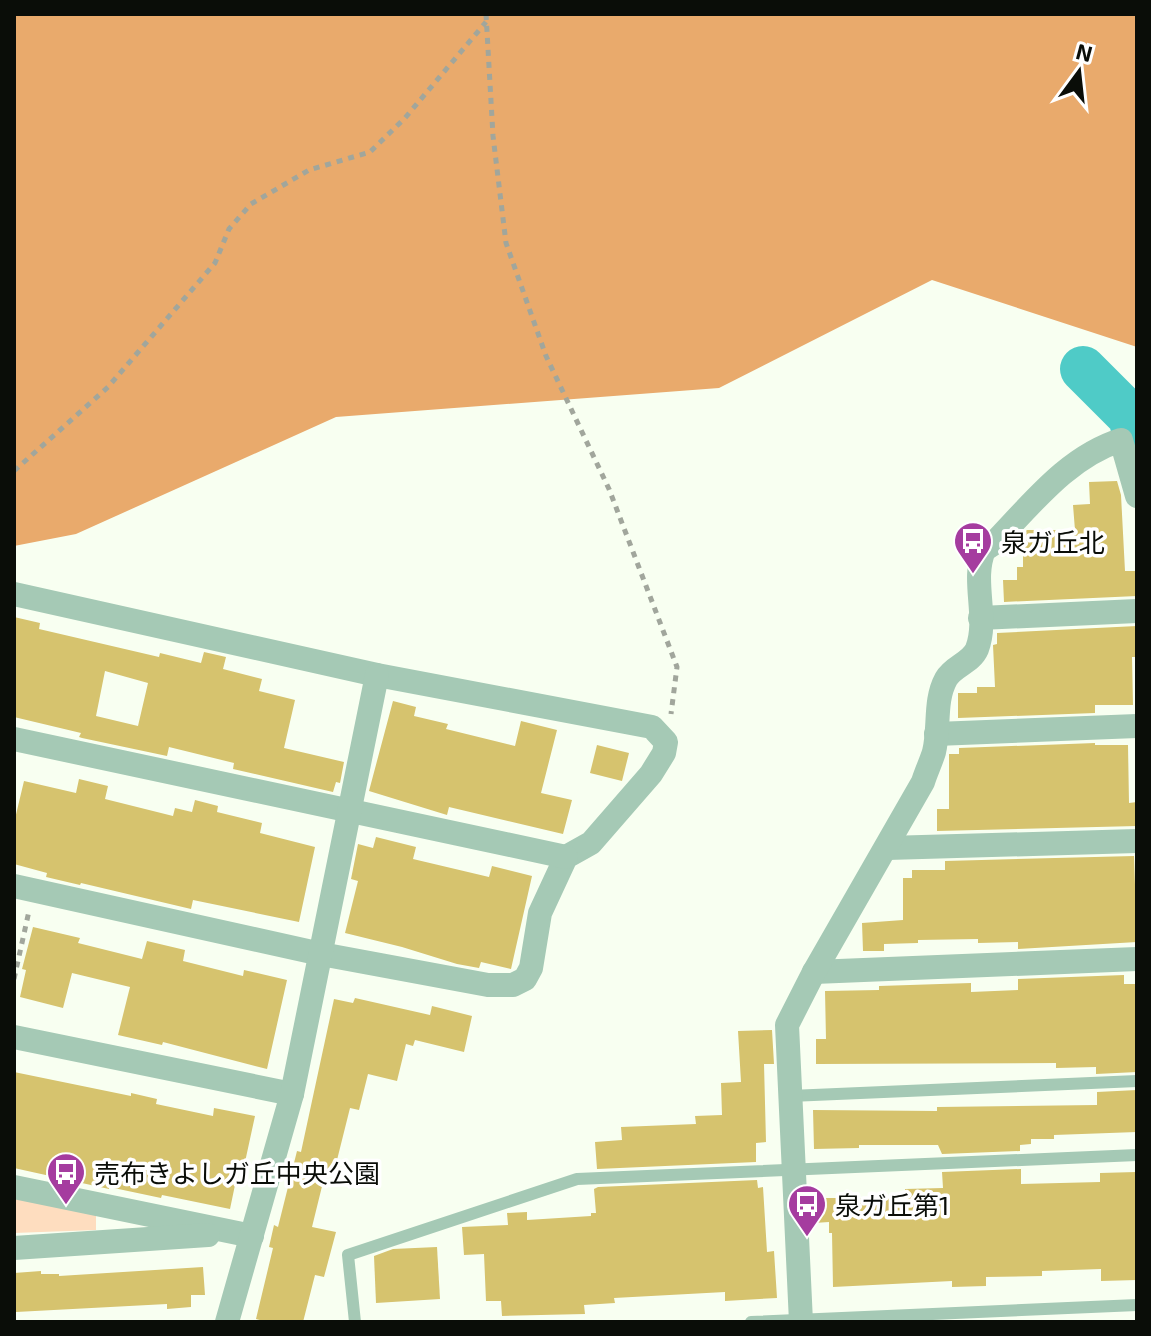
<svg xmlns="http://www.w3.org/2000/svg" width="1151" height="1336" viewBox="0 0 1151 1336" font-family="'Exo 2','Noto Sans JP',sans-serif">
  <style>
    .green { fill: #feddbf }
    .forest { fill: #e9aa6c }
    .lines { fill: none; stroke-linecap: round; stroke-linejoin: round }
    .river { stroke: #4fcbc7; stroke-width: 46 }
    .building { fill: #d6c36e; fill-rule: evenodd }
    .path { stroke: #a1a69c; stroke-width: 5; stroke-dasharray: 6 6; stroke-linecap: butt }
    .service { stroke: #a5c9b5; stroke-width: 12 }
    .minor { stroke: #a5c9b5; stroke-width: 24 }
    .labels { text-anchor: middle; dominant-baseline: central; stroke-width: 7; stroke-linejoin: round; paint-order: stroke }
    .poi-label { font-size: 26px; fill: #0a0d08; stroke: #fff; text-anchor: start }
  </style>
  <rect width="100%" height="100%" fill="#f8fff1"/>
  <polygon class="green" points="14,1198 96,1215 96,1230 14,1233"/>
  <polygon class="forest" points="14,14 1137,14 1137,347 932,280 719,388 336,417 76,534 14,546"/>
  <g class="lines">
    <polyline class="river" points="1083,369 1131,417 1137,441"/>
  </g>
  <g class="building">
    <polygon points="1117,481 1121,495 1125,571 1137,571 1137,596 1004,602 1003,580 1017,580 1017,567 1023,567 1023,534 1027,530 1075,530 1073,505 1090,504 1089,482"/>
    <path d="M14 617 40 623 39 629 159 657 160 653 201 663 204 652 226 657 223 669 262 679 259 691 295 700 284 748 344 762 340 783 336 782 333 792 233 769 234 763 169 747 167 756 82 738 79 737 81 733 14 717ZM105 671 148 683 138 726 96 716Z"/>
    <polygon points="1137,626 1137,657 1132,657 1133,705 1095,705 1095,713 958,718 958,693 977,693 977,687 995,687 993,645 997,644 997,633"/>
    <polygon points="393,701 416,707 414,716 448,724 446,729 515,746 521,721 557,730 541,793 572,800 563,834 449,807 447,815 369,791"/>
    <polygon points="1095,743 1095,745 1128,745 1129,803 1137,802 1137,826 937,831 937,809 949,809 949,754 959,754 959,748"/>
    <polygon points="597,745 629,753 622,781 590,773"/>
    <polygon points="79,779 108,786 105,799 173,816 175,808 192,812 195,800 218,806 217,812 262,823 260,833 315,847 299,922 193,900 191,909 81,883 80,885 46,877 47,873 14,864 14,823 24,781 76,793"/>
    <polygon points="376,837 416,847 413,859 489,877 492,866 532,876 511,969 481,962 479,968 457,964 402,947 345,933 358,881 351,879 358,844 373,848"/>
    <polygon points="1134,856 1137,942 1018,949 1018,942 978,943 978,939 918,940 918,943 884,944 884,951 863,951 862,923 903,920 903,878 912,878 912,870 945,870 945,861"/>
    <polygon points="33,927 80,938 78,943 142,959 147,941 185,950 183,961 243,976 244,970 287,980 267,1069 163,1042 162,1045 118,1035 130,987 72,973 63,1008 20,997 26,970 22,969"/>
    <polygon points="1124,975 1124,984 1137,984 1137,1072 1096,1074 1096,1067 1056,1068 1056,1063 816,1064 816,1039 826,1039 825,991 879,990 879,986 971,983 971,992 1018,990 1018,979"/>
    <polygon points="355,998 430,1015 432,1006 472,1016 464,1052 415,1040 413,1046 406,1044 397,1081 368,1074 359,1110 350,1108 334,1172 326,1170 312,1227 336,1232 324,1277 315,1275 303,1322 267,1322 256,1319 273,1248 269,1247 274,1225 278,1227 297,1151 301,1152 334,999 353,1003"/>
    <polygon points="772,1030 774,1064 764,1064 766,1142 756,1143 756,1162 597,1169 595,1142 622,1140 621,1127 696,1124 695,1116 722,1115 721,1083 741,1082 738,1031"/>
    <polygon points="14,1072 131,1096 131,1093 157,1099 156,1104 213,1116 214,1108 255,1116 245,1162 240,1161 230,1209 162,1195 161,1198 109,1187 109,1189 14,1168"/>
    <polygon points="1137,1090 1137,1132 1054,1135 1054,1139 1031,1139 1031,1144 1020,1145 1020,1151 942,1154 938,1145 859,1145 859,1148 814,1149 813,1110 937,1111 937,1107 1097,1105 1097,1092"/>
    <polygon points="1021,1169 1021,1184 1100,1182 1100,1173 1136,1172 1137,1280 1101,1281 1101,1269 1042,1271 1042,1276 986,1277 986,1286 952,1287 952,1281 833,1287 832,1233 829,1233 829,1222 814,1223 814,1198 906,1198 905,1189 943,1188 942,1172"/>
    <polygon points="757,1180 758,1188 763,1187 767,1252 774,1251 777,1298 725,1301 725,1292 614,1298 615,1303 584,1305 585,1314 502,1316 501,1301 486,1301 484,1254 464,1255 462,1227 508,1225 507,1213 527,1212 527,1220 591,1216 591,1213 596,1213 594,1189 598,1187"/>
    <polygon points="437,1247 440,1299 376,1303 374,1256 393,1249"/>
    <polygon points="203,1267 205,1295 191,1295 191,1307 167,1309 167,1304 16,1312 14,1273 41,1271 41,1274 59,1274 59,1276"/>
  </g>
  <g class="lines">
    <g class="path">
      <polyline points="486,14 493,136 506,243 546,356 609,489 677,667 671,714"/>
      <polyline points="14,471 108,387 215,263 229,229 251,204 309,170 370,152 405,118 486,22"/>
      <polyline points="14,979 29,911"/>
    </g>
    <g class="service">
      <polyline points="790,1096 1137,1081"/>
      <polyline points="355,1322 348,1255 577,1179 1137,1155"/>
      <polyline points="751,1322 1137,1305"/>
    </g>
    <g class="minor">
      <polyline points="14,594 377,675 652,727 666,742 664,753 651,774 591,843 566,857 540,913 531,968 525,979 513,985 488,985 321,954 14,886"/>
      <polyline points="980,618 1137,611"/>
      <polyline points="936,734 1137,726"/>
      <polyline points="14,739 566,857"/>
      <polyline points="887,848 1137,841"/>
      <polyline points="814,972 1137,959"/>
      <polyline points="14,1037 292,1094"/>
      <polyline points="14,1187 252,1236"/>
      <polyline points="14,1248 208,1235"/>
      <polyline points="227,1322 292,1094 377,675"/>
      <path d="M801 1322 787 1025 814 972 923 782C926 772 931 762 934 752 940 728 934 701 946 679 953 666 971 663 977 649 989 617 971 581 984 550L993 544C1031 505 1067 457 1121 440L1137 496"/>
    </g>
  </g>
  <defs>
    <symbol id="bus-pin" viewBox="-11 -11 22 30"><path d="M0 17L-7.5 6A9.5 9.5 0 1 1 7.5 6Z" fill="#a53c9f" stroke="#fff"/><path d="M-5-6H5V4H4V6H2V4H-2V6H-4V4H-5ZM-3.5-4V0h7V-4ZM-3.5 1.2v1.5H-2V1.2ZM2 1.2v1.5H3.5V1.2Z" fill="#fff"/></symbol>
  </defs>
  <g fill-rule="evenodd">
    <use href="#bus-pin" x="951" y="519" width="44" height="60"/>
    <use href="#bus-pin" x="44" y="1150" width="44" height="60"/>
    <use href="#bus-pin" x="785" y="1182" width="44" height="60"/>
  </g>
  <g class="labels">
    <g class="poi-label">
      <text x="1001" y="541">泉ガ丘北</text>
      <text x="94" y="1172">売布きよしガ丘中央公園</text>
      <text x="835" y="1204">泉ガ丘第1</text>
    </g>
  </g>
  <rect width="1151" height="1336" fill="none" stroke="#0a0d08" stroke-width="32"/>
  <g transform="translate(1079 72) rotate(15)" stroke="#ffffff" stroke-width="6" paint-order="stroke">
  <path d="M0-6L14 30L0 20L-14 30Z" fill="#0a0d08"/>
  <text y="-12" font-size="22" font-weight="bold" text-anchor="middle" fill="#0a0d08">N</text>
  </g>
</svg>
